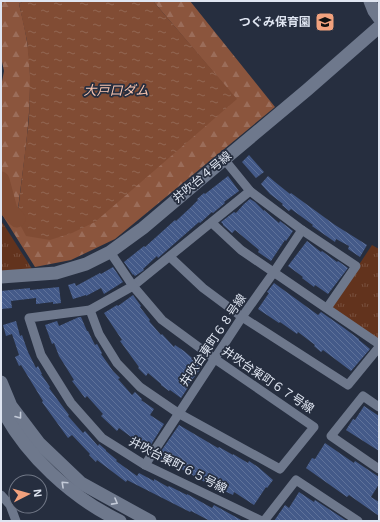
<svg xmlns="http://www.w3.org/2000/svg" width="380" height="522" viewBox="0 0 380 522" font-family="Helvetica,'Noto Sans JP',sans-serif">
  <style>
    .forest { fill: url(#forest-firs) }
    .park { fill: url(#park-tufts) }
    .water { fill: url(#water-ripples) }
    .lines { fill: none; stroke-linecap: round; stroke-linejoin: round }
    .river { stroke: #814c34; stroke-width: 17 }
    .building { fill: url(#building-back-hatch) }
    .street { stroke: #6e788c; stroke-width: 9 }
    .secondary { stroke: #6e788c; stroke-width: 13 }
    .oneway { stroke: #c3cad8 }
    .labels { text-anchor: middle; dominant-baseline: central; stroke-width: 3.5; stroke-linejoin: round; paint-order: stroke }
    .poi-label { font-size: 12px; font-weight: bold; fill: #dfe5f1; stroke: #262e3f; text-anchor: end }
    .street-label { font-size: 12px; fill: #dfe5f1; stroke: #262e3f }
    .water-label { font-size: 13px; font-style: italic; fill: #f9c5af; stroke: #262e3f }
  </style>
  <defs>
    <pattern id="forest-firs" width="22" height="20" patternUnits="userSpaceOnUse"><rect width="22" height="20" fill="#8b553d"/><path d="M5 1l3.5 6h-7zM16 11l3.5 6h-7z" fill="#9b6d5a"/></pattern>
    <pattern id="park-tufts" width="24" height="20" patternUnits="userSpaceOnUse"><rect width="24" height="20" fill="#62331d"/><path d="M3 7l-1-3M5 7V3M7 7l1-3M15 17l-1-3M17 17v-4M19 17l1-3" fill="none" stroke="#78503e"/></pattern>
    <pattern id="water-ripples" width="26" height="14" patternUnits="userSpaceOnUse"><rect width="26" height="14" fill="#814c34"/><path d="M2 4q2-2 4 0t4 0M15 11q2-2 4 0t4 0" fill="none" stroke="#926652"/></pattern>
    <pattern id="building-back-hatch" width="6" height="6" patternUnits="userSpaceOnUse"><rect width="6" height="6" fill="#445a89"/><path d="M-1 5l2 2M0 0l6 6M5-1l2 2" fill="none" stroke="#5f729a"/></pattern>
  </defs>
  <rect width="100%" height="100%" fill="#262e3f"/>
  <path class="forest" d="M1 1H23L19 4C25 28 30 51 30 76 31 124 22 171 17 219L236 99 153 1H190L275 107 115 239 71 260 35 267 1 213V87L4 71 1 57Z"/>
  <g class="park">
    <polygon points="1,221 4,225 34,272 1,272"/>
    <polygon points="372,245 379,249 379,340 331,307"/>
  </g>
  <polygon class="water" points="23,1 153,1 237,99 95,222 72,233 50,240 26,236 17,219 29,118 30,75 27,41 19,4"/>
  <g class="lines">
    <polyline class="river" points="1,180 9,210 17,219"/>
  </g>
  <g class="building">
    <polygon points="249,155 264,172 256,178 242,162"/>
    <polygon points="228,176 239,191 224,202 225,203 213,213 212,212 200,223 199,222 158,258 157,256 143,269 144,270 135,276 133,274 133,275 124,262 144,246 145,247 175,220 176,221 190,208 198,200 197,199 204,193 205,194"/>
    <polygon points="268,176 275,182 290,194 291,193 335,225 367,245 360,257 348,249 349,246 336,239 335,242 312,226 313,225 291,209 289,211 282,205 283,204 270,194 261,184"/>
    <polygon points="250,199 255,202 264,211 264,210 279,223 280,221 293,231 286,241 285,240 271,261 258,252 259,250 235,230 232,233 223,225 223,224 221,222 234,212 236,213 244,204"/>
    <polygon points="307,241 321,252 322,251 337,262 338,261 348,268 328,294 315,285 314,287 302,278 303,277 288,266"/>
    <polygon points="113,267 123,282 104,294 101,288 86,296 86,295 73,299 68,285 75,283 76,286 100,273 101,274"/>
    <polygon points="274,283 318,315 321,312 344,328 359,339 359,340 370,349 351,371 323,350 321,352 314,346 315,345 298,332 297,334 280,322 279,323 258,309 269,293 267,292"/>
    <polygon points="59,287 61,303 53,304 53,302 36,304 36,298 11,301 12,308 1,309 1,291 30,288 30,290"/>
    <polygon points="133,295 141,306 140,307 150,320 149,321 161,335 162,334 174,347 175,345 184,351 192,358 191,359 202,367 188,385 189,386 181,398 170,390 169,391 161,385 161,384 148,373 146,376 138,368 139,367 120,341 122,340 104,313 117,305 118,306"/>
    <polygon points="79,317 81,317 87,331 88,331 95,345 97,344 102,353 101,354 113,371 120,378 118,379 132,395 135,392 142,399 141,400 154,409 150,415 164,424 147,451 141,447 142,445 119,428 117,431 101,416 103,414 87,396 85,398 72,381 74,380 59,356 54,343 52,344 45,325 57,321 59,326"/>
    <polygon points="16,321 20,336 22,335 28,352 36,368 38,366 42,374 41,374 50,387 49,388 63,407 69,415 68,416 83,433 85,431 98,446 99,444 106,450 106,451 117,460 116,461 137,476 139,473 154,481 154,479 168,487 169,486 187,495 187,494 212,508 214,505 243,521 210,521 191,511 190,512 127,480 126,482 97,460 96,462 89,455 90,454 72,435 68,438 42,402 43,401 21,365 19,366 15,357 19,355 12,334 6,336 3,325"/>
    <polygon points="364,406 379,416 379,451 346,430 353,419 355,420"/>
    <polygon points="179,425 218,448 219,447 233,455 233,454 248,463 249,461 258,467 273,480 267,488 266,487 254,505 234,492 233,495 218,488 217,489 178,467 177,468 157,457"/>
    <polygon points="325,443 354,463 355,461 379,477 379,484 371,497 379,502 379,516 349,495 347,497 306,468 312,458 315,459"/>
    <polygon points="299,492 314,502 315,500 347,521 274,521 285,505 289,508"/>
  </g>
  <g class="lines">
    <g class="street">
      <polyline points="224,159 250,191 302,230 356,266 327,308"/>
      <polyline points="250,191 133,286 90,310 29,318 41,355 71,403 102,438 145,465 262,521"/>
      <polyline points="212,223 241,250 379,344"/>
      <polyline points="170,257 203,288 242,317 348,385 379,347"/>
      <polyline points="90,310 99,334 117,363 140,387 178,413 280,469 314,427 215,359 162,320 133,286 110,252"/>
      <polyline points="379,407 363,396 331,436 379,469"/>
      <polyline points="145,465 242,317 274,272 302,230"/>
      <polyline points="1,495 10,505 16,521"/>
      <polyline points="264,521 296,480 358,521"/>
    </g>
    <g class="secondary">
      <polyline points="370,1 374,11 379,18"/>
      <polyline points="1,277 56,273 86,264 110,252 143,228 227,157 307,90 379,27"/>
      <polyline points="1,382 11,406 39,443 81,483 150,521"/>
      <path d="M1 407C25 455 72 498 120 521"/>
    </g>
  </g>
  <defs><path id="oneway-chevron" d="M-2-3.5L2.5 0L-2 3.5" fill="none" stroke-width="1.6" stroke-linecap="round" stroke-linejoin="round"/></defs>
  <g class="oneway">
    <use href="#oneway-chevron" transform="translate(19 416) rotate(52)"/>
    <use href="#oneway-chevron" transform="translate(64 484) rotate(-137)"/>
    <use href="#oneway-chevron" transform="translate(115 502) rotate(29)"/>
  </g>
  <defs>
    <symbol id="school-square" viewBox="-11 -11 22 22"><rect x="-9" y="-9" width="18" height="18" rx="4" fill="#f1a17d" stroke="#262e3f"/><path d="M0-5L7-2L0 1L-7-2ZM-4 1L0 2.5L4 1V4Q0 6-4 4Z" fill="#111"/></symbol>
  </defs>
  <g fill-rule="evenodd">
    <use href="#school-square" x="314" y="11" width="22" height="22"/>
  </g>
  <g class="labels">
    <g class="poi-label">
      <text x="311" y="22">つぐみ保育園</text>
    </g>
    <g class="street-label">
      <text transform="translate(202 177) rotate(-40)">井吹台４号線</text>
      <text transform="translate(213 340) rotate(-56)">井吹台東町６８号線</text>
      <text transform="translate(268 380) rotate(34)">井吹台東町６７号線</text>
      <text transform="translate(178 465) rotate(27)">井吹台東町６５号線</text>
    </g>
    <g class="water-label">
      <text x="116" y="90">大戸口ダム</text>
    </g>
  </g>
  <rect width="380" height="522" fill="none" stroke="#dfe5f1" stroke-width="4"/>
  <g transform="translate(28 494) rotate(84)"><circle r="19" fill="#262e3f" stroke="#707786"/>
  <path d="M0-3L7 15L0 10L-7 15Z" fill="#f1a17d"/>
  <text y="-6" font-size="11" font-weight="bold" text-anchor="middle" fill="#dfe5f1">N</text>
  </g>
</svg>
